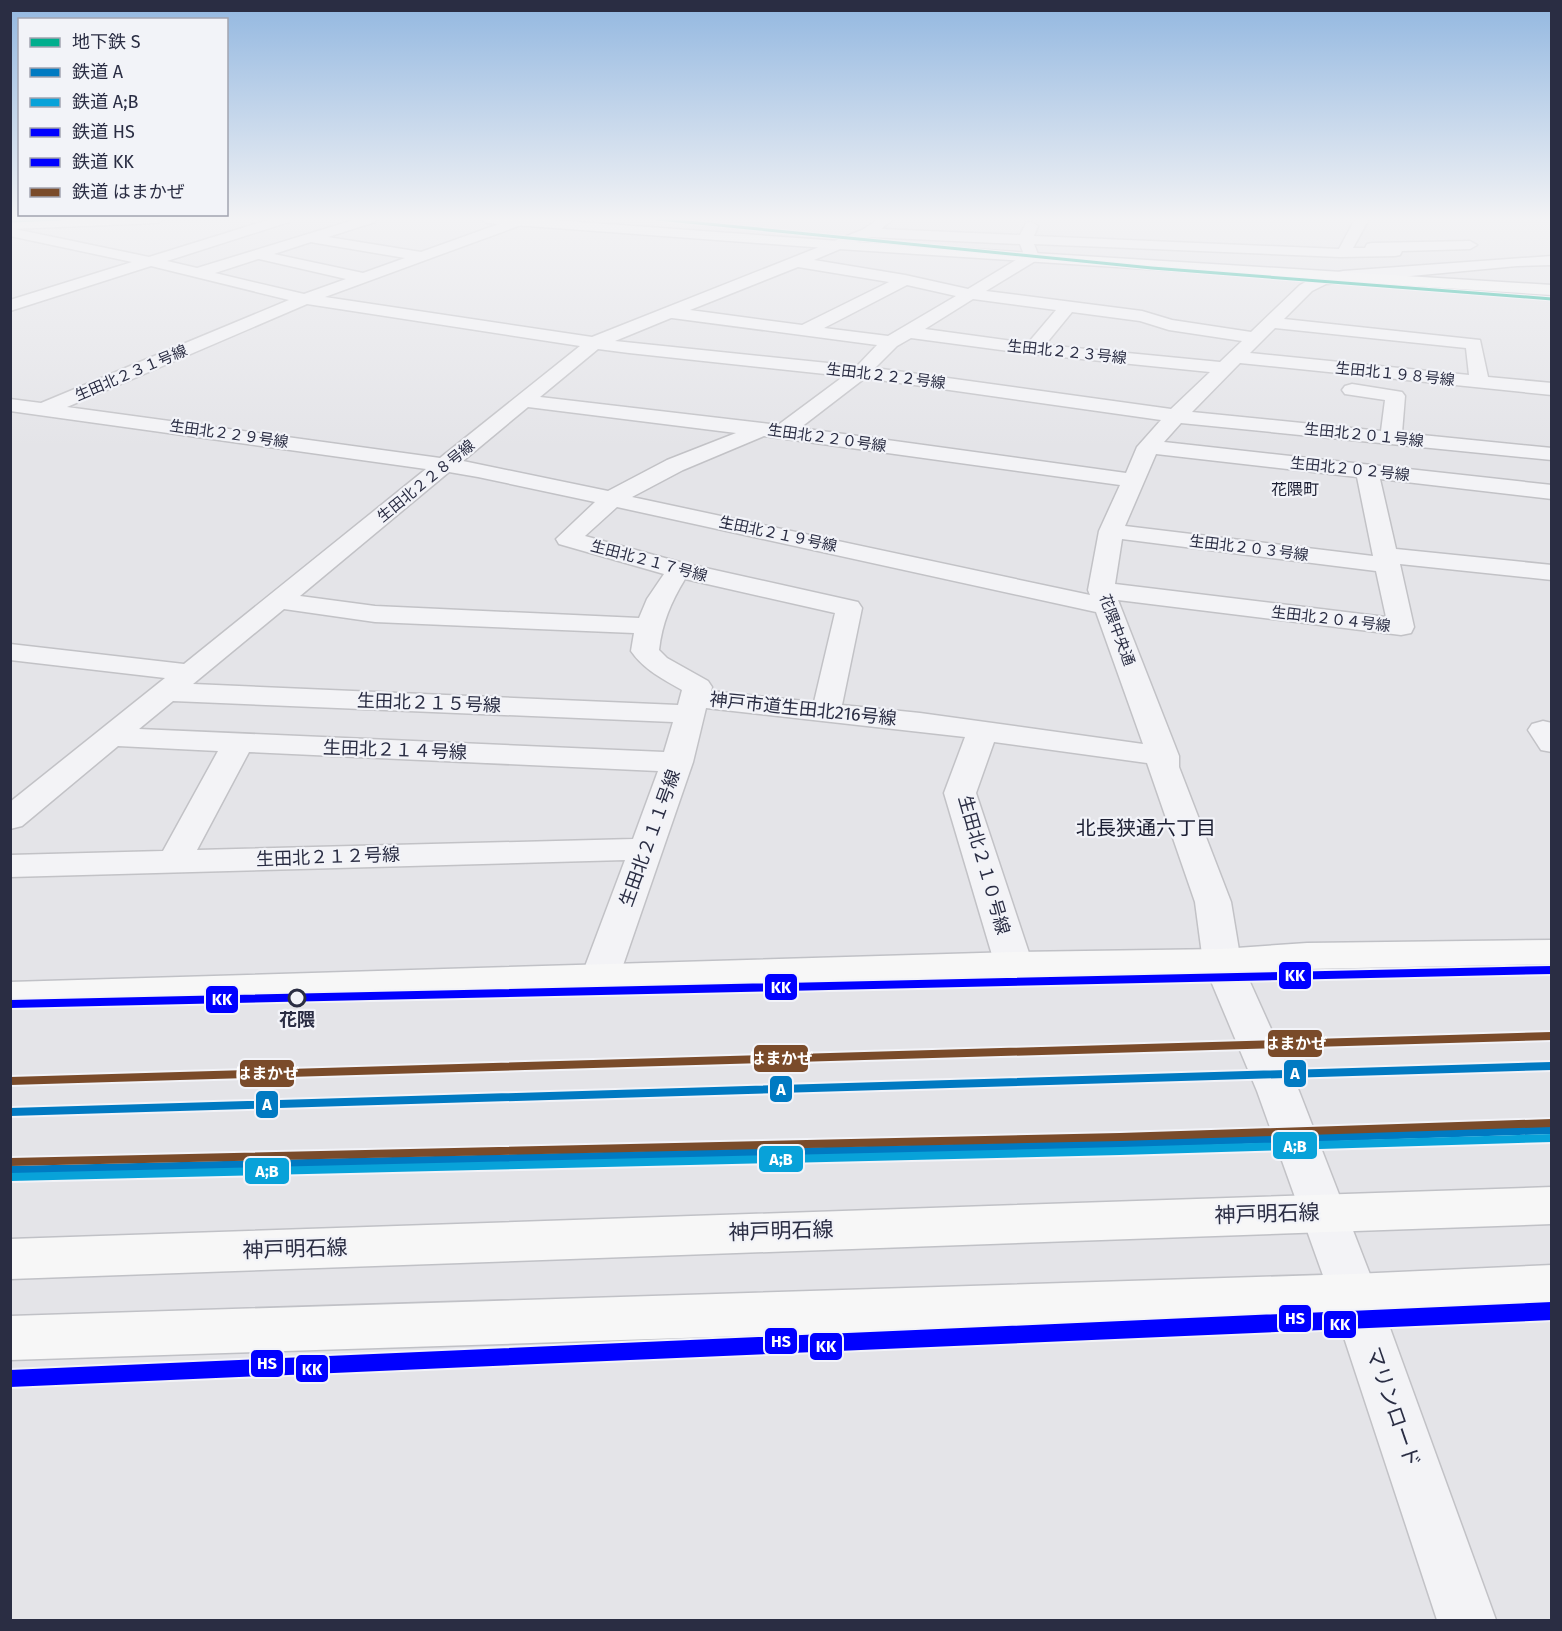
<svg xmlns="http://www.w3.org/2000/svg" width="1562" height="1631" viewBox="0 0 1562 1631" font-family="'Fira Sans','Noto Sans JP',sans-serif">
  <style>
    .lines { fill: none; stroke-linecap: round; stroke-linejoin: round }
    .minor-casing { stroke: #c2c2c6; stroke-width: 3 }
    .major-casing { stroke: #c0c1c6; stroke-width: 3 }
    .minor { fill: #f3f3f6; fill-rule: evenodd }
    .major { fill: #f7f7f7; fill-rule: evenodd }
    .rail-1-casing { stroke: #f2f3f8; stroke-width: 12 }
    .rail-2-casing { stroke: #f2f3f8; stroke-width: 12 }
    .rail-3-casing { stroke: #f2f3f8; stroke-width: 14 }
    .rail-4-far1-casing { stroke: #f2f3f8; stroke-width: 12 }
    .rail-4-casing { stroke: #f2f3f8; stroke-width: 14 }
    .rail-5-casing { stroke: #f2f3f8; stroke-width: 12 }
    .rail-1 { stroke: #007ac2; stroke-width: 8 }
    .rail-2 { stroke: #08a2d9; stroke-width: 8 }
    .rail-3 { stroke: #00f; stroke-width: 10 }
    .rail-4-far1 { stroke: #00f; stroke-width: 8 }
    .rail-4 { stroke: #00f; stroke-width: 10 }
    .rail-5 { stroke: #7a4b2a; stroke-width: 8 }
    .metro-1-casing { stroke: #f2f3f8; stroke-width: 5 }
    .metro-1 { stroke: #00ae8e; stroke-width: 3 }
    .stop-dot { fill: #f2f3f8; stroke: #2a2d43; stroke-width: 3 }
    .labels { text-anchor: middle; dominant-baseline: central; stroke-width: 4.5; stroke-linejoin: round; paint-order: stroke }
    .far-street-label { font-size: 15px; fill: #2a2d43; stroke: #f2f3f8 }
    .far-neighbourhood-label { font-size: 16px; fill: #1c1f33; stroke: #f2f3f8 }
    .street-label { font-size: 18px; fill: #2a2d43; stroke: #f2f3f8 }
    .stop-label { font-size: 18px; font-weight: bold; fill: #2a2d43; stroke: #f2f3f8 }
    .neighbourhood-label { font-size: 20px; fill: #1c1f33; stroke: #f2f3f8 }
    .near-street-label { font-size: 21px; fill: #2a2d43; stroke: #f2f3f8 }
    .line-badge { stroke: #f2f3f8; stroke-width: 2 }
    .badge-label { font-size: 16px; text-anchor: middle; font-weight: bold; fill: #fff }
  </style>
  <rect width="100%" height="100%" fill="#e4e4e8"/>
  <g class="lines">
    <defs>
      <g id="minor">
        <path d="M271 219H291L289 222 167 261 197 268 357 219H377L375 222 328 237 421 252 513 219H524L526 221 524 224 325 297 592 337 862 230 879 219H894L881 229 1020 235 1026 223 1031 222 1038 226 1034 236 1339 249 1355 219H1369L1353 248H1365L1367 244 1372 243 1470 241 1477 245 1470 249 1402 251 1400 255 1395 256 1340 257 1034 244 1039 257 1037 260 986 291 1142 311 1172 320 1251 332 1300 285 1315 277 1343 271 1552 256V265L1517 266 1326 284 1312 291 1284 319 1480 340 1488 377 1552 383V395L1240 363 1192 412 1381 431 1385 400 1345 394 1342 390 1345 386 1352 384 1402 392 1405 396 1402 433 1552 448V460L1181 423 1164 442 1552 485V499L1380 479 1396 549 1552 565V580L1400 564 1414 627 1411 633 1401 635 1118 600 1179 756V767L1231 902 1241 962 1299 1091 1378 1295 1496 1620H1437L1330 1295 1257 1091 1203 962 1195 902 1147 763 994 742 976 793 1033 965 1027 974 1014 978 1001 974 995 965 944 793 965 737 706 708 693 762 619 977 614 986 600 990 586 986 581 977 625 860 10 877V855L163 851 218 751 118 746 22 826 10 829V802L165 678 10 660V644L184 664 426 469 10 411V399L41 403 289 300 151 266 10 311V300L132 262 10 236V228L149 257ZM869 237 1020 244 1024 255 968 289 905 275 814 260ZM311 242 316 243 405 258 363 273 274 254ZM258 259H259L346 279 304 294 215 273ZM798 267 889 282 802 325 690 310ZM907 285 956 296 888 336 824 328ZM973 299 1056 310 1028 343 925 329ZM307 304 580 346 440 458 67 407ZM1072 312 1140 321 1169 330 1242 341 1220 362 1045 345ZM671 318H672L877 345 857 366 615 341ZM1275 328 1466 348 1469 375 1250 353ZM911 338 1032 354 1210 372 1171 409 875 368 897 346ZM598 349 629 353 844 376 778 425 540 397ZM865 378 1161 420 1137 447 1126 473 800 428ZM528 407 736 433 667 460 608 491 463 461ZM764 436 1120 485 1099 531 1088 590 1090 595 632 497 683 470ZM1156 454 1357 477 1373 556 1125 526ZM449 472 478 477 595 502 556 539 559 544 664 574 647 599 639 618 375 606 300 596ZM617 507 1096 612 1143 744 920 713 842 705 862 608 858 602 683 563 585 536ZM1122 539 1376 571 1386 617 1115 584ZM685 579 835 613 814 702 711 691 712 687 708 681 667 658 659 650C662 623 671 602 685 579ZM284 609 375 622 634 633 631 651C644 670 663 679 682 690L678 705 193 684ZM173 701 673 722 664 752 139 729ZM249 752 658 771 633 839 197 850Z"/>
        <polygon points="1543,721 1552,723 1552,752 1541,750 1528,730 1532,724"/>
      </g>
      <g id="major">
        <polygon points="66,219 164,219 157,223 10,229 10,221"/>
        <polygon points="480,219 537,219 839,241 1552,285 1552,295 839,249 487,223"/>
        <polygon points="1552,940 1552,964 1307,969 1222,975 1014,978 10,1008 10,982 1014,952 1222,949 1307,943"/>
        <polygon points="1552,1187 1552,1224 10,1279 10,1239"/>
        <polygon points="1552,1265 1552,1307 1354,1316 10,1360 10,1316 1354,1274"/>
      </g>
    </defs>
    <use href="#minor" class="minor-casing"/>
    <use href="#major" class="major-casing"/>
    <use href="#minor" class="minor"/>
    <use href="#major" class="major"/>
    <defs>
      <g id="rail-1">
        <polyline points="10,1112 1552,1066"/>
        <polyline points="10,1170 1120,1144 1552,1130"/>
      </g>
      <polyline id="rail-2" points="10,1177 1120,1151 1552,1138"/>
      <polyline id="rail-3" points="10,1375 1552,1307"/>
      <polyline id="rail-4-far1" points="10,1004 1552,970"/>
      <polyline id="rail-4" points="10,1382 1552,1315"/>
      <g id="rail-5">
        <polyline points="10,1081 1552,1036"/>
        <polyline points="10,1162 1120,1137 1552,1123"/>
      </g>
    </defs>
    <use href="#rail-1" class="rail-1-casing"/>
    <use href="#rail-2" class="rail-2-casing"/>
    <use href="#rail-3" class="rail-3-casing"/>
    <use href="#rail-4-far1" class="rail-4-far1-casing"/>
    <use href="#rail-4" class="rail-4-casing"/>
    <use href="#rail-5" class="rail-5-casing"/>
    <use href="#rail-1" class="rail-1"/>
    <use href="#rail-2" class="rail-2"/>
    <use href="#rail-3" class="rail-3"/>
    <use href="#rail-4-far1" class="rail-4-far1"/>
    <use href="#rail-4" class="rail-4"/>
    <use href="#rail-5" class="rail-5"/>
    <defs>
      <g id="metro-1">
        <polyline points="657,219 1152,268 1552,299"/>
        <polyline points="10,221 61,219"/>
      </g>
    </defs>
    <use href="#metro-1" class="metro-1-casing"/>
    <use href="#metro-1" class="metro-1"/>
  </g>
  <linearGradient id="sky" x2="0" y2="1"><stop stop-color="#92b7e0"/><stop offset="0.49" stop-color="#f3f3f5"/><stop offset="1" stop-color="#f3f3f5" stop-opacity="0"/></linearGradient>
  <rect width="1562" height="447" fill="url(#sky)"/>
  <circle class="stop-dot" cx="297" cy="998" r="8"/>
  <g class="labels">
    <g class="far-street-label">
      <text transform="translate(1067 352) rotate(6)">生田北２２３号線</text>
      <text transform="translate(131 373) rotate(-23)">生田北２３１号線</text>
      <text transform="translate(1395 374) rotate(6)">生田北１９８号線</text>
      <text transform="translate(886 376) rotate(7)">生田北２２２号線</text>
      <text transform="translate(229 434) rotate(8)">生田北２２９号線</text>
      <text transform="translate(1364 435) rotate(6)">生田北２０１号線</text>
      <text transform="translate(827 438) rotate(8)">生田北２２０号線</text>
      <text transform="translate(1350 469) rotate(6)">生田北２０２号線</text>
      <text transform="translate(426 481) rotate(-39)">生田北２２８号線</text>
      <text transform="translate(778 534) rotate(12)">生田北２１９号線</text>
      <text transform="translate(1249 548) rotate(7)">生田北２０３号線</text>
      <text transform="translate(649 561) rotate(15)">生田北２１７号線</text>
      <text transform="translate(1331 619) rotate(7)">生田北２０４号線</text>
      <text transform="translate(1117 630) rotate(70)">花隈中央通</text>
    </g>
    <g class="far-neighbourhood-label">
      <text x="1295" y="489">花隈町</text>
    </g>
    <g class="street-label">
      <text transform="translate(429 703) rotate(2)">生田北２１５号線</text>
      <text transform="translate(803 709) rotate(6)">神戸市道生田北216号線</text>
      <text transform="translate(395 750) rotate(2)">生田北２１４号線</text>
      <text transform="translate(650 838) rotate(-70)">生田北２１１号線</text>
      <text transform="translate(328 857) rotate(-2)">生田北２１２号線</text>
      <text transform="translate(984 865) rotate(74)">生田北２１０号線</text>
    </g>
    <g class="stop-label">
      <text x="297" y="1020">花隈</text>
    </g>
    <g class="neighbourhood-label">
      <text x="1146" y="828">北長狭通六丁目</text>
    </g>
    <g class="near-street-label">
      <text transform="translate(1267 1214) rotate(-2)">神戸明石線</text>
      <text transform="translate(781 1231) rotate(-2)">神戸明石線</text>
      <text transform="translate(295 1249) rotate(-2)">神戸明石線</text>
      <text transform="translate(1393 1407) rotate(71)">マリンロード</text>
    </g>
  </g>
  <g class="line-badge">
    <rect x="1278" y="961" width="34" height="29" rx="6" fill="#00f"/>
    <rect x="764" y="973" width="34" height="28" rx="6" fill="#00f"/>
    <rect x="205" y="985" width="34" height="29" rx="6" fill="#00f"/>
    <rect x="1267" y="1029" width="56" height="29" rx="6" fill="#7a4b2a"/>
    <rect x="753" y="1044" width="56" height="29" rx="6" fill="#7a4b2a"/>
    <rect x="239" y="1059" width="56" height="29" rx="6" fill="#7a4b2a"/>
    <rect x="1283" y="1059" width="24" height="29" rx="6" fill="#007ac2"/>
    <rect x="769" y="1075" width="24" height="28" rx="6" fill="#007ac2"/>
    <rect x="255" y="1090" width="24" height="29" rx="6" fill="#007ac2"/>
    <rect x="1272" y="1131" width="46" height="29" rx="6" fill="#08a2d9"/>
    <rect x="758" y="1145" width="46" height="28" rx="6" fill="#08a2d9"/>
    <rect x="244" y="1157" width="46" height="28" rx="6" fill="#08a2d9"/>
    <rect x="1278" y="1304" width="34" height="29" rx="6" fill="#00f"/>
    <rect x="1323" y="1310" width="34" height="29" rx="6" fill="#00f"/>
    <rect x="764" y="1327" width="34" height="28" rx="6" fill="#00f"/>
    <rect x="809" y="1332" width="34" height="29" rx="6" fill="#00f"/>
    <rect x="250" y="1349" width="34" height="29" rx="6" fill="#00f"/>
    <rect x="295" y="1354" width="34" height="29" rx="6" fill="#00f"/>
  </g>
  <g class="badge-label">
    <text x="1295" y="981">KK</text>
    <text x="781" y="993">KK</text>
    <text x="222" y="1005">KK</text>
    <text x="1295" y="1049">はまかぜ</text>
    <text x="781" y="1064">はまかぜ</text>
    <text x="267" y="1079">はまかぜ</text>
    <text x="1295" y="1079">A</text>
    <text x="781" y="1095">A</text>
    <text x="267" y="1110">A</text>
    <text x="1295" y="1152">A;B</text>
    <text x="781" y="1165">A;B</text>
    <text x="267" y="1177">A;B</text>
    <text x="1295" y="1324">HS</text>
    <text x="1340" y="1330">KK</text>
    <text x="781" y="1347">HS</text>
    <text x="826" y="1352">KK</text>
    <text x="267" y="1369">HS</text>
    <text x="312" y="1375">KK</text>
  </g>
  <rect width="1562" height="1631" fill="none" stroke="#2a2d43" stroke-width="24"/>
  <rect x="18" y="18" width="210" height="198" fill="#f2f3f8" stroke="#a2a4b0" stroke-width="1.5"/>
  <rect x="30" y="38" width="30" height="9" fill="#00ae8e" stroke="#a2a4b0" stroke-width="1.5"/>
  <text x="72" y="48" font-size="18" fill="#2a2d43">地下鉄 S</text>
  <rect x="30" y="68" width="30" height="9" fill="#007ac2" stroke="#a2a4b0" stroke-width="1.5"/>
  <text x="72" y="78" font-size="18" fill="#2a2d43">鉄道 A</text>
  <rect x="30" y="98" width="30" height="9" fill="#08a2d9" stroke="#a2a4b0" stroke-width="1.5"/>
  <text x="72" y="108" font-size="18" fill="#2a2d43">鉄道 A;B</text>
  <rect x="30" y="128" width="30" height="9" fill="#0000ff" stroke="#a2a4b0" stroke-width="1.5"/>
  <text x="72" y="138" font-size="18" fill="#2a2d43">鉄道 HS</text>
  <rect x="30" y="158" width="30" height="9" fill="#0000ff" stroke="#a2a4b0" stroke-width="1.5"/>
  <text x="72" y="168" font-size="18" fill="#2a2d43">鉄道 KK</text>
  <rect x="30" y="188" width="30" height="9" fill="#7a4b2a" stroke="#a2a4b0" stroke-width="1.5"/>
  <text x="72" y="198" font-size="18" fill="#2a2d43">鉄道 はまかぜ</text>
</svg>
